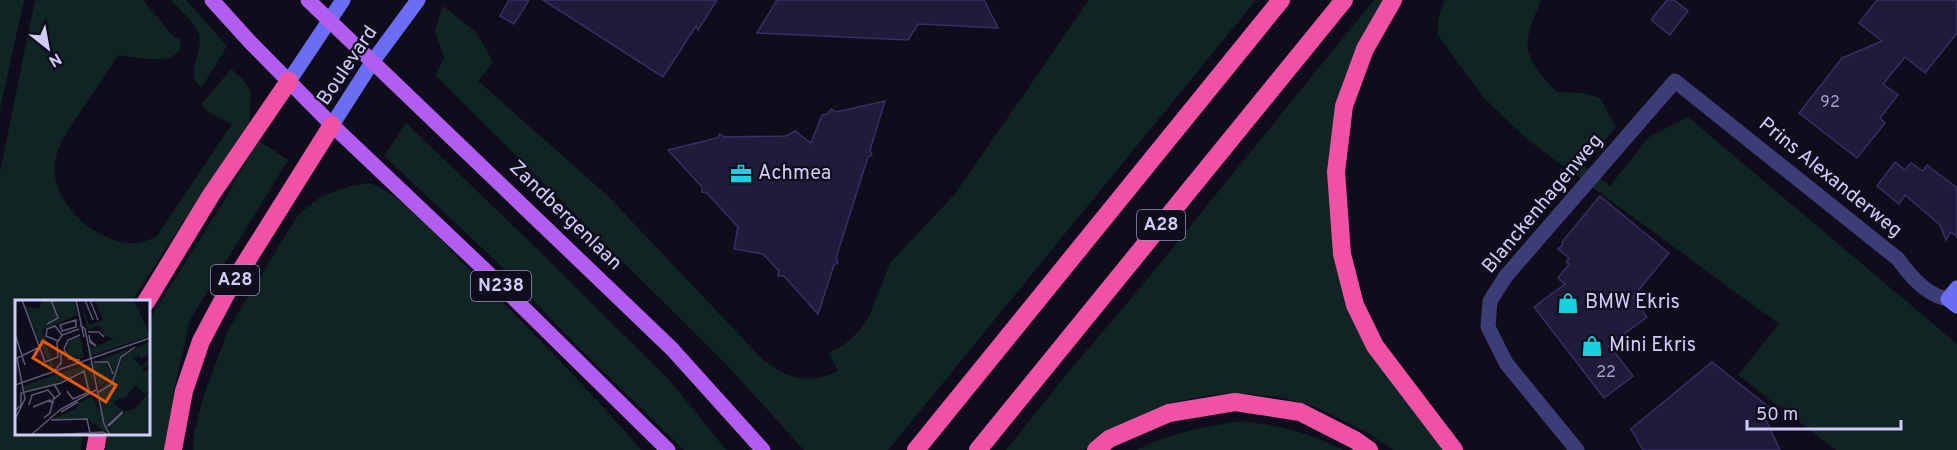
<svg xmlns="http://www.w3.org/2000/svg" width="1957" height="450" viewBox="0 0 1957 450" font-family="Overpass,sans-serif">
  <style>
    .green { fill: #102423 }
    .building { fill: #1f1b3a; stroke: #372f64; stroke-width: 1.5 }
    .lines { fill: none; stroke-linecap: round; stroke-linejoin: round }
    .street { stroke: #3c3c76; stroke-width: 15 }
    .secondary { stroke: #6b6ef2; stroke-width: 15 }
    .primary { stroke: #b25df0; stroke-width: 15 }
    .highway { stroke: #ef52a5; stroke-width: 18 }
    .labels { text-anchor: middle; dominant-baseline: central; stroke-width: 4.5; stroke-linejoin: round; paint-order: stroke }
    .number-label { font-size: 16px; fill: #a3a0ca }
    .shield { fill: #0f0d1b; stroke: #9593b7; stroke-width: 1.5 }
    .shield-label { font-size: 18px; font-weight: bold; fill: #cfccfa }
    .street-label { font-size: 20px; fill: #cfccfa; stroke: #0f0d1b }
    .poi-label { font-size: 20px; fill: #cfccfa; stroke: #0f0d1b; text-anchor: start }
    .inset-road { fill: none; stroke: #5c5974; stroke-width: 1.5 }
    .view { fill: #e8590c; fill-opacity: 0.15; stroke: #e8590c; stroke-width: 3 }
    .inset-edge { fill: none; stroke: #cfccfa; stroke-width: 3 }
  </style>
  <rect width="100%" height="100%" fill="#0f0d1b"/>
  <g class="green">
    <polygon points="0,0 24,0 0,109"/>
    <path d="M35 0H143L172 35 180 40C186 69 134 57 118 55 106 74 93 93 80 112 71 126 60 140 56 157 52 172 56 187 64 200 72 213 83 225 97 232 118 244 135 248 157 236L232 124 210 113 201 105 231 69 243 79 251 92 249 123 205 188 132 301 16 302V434H83L81 450H0V172Z"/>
    <path d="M171 0H186L227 46 202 87C183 75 204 53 199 34 195 22 179 9 171 0Z"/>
    <path d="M1089 0H1256L888 450H804L727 365 435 75 444 58 435 30 443 6 477 33 493 62 478 81 608 196 763 360C788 379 809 385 838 371L829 353 845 344 860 330 868 319 890 263 955 194Z"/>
    <polygon points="1374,0 1383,0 1367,35 1332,200 1372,329 1460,450 1393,450 1370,434 1316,407 1279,397 1239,394 1209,395 1170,403 1108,434 1084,450 1006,450 1066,375 1136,293"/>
    <path d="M1444 0H1541C1522 47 1520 54 1557 92L1582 93 1600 98 1616 127 1583 165 1610 186 1649 137 1688 117 1957 344V450H1836L1738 375 1779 324 1528 140 1483 97 1438 35V20Z"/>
    <polygon points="406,123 528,240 672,383 726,450 684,450 577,346 496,261 384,156"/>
    <polygon points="258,140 288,160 190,320 174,390 167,450 106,450 108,434 148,434 149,320 224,201"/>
    <path d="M369 183C402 193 441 240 465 265 526 325 585 385 641 450H193L194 432 204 395 229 328 298 215 322 196 351 186Z"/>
    <path d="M1242 421C1280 426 1309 432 1343 450H1137C1171 432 1204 427 1242 421Z"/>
  </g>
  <g class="building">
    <polygon points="509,0 529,0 514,24 500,16"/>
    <polygon points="543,0 717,0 698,30 696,26 663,77"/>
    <polygon points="777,0 984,0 998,28 918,24 908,40 757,33"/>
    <polygon points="1667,0 1674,0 1688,11 1670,35 1651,20"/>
    <polygon points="1877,0 1957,0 1957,33 1925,73 1905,57 1883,84 1898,95 1880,118 1885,123 1857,158 1799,113 1842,58 1882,41 1859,23"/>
    <polygon points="885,101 870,150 872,155 868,157 836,258 838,263 834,265 818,314 784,276 778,276 779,271 763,254 734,249 738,227 707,193 702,192 702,187 668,150 717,138 720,134 724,137 786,136 795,131 811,143 822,115 828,114 831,109 836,112"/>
    <polygon points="1895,162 1905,170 1911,163 1923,171 1927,165 1957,188 1957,237 1951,232 1946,240 1940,225 1905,195 1899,204 1877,186"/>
    <polygon points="1600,196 1669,253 1633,297 1647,317 1609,345 1633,376 1604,398 1534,307 1565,284 1558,278 1569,264 1566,262 1569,258 1558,249 1563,244 1562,242"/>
    <polygon points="1712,362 1770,408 1764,416 1780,450 1643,450 1631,429"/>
  </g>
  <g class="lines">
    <path class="street" d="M1577 450 1506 363 1488 327 1490 301 1506 276 1675 81 1898 259C1910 276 1927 296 1948 299"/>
    <g class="secondary">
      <polyline points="289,81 343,0"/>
      <polyline points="332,125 373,61 418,0"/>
      <polyline points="1957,288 1948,299 1957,306"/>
    </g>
    <g class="primary">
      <polyline points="212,0 250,42 332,125 486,271 668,450"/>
      <polyline points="308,0 672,349 763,450"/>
    </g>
    <g class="highway">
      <polyline points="1393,0 1365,49 1344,106 1336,172 1342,254 1355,305 1375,346 1454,450"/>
      <polyline points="146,302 211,195 289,81"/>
      <polyline points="95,450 98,434"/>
      <polyline points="173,450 184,391 201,341 226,294 332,125"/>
      <polyline points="916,450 1281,0"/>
      <polyline points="978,450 1344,0"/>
      <polyline points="1096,450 1109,439 1169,413 1235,402 1300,412 1355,440 1369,450"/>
    </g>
  </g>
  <defs>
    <symbol id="office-bare" viewBox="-9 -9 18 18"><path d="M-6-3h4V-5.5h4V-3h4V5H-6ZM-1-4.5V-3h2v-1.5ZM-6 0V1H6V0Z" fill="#14d3de" stroke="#0f0d1b" stroke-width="2.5" paint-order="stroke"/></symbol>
    <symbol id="shop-bare" viewBox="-9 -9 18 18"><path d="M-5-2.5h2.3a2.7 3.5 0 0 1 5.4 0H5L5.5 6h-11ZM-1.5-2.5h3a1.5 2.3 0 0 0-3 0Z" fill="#14d3de" stroke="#0f0d1b" stroke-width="2.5" paint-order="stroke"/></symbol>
  </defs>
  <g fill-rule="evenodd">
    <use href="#office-bare" x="726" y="159" width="30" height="30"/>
    <use href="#shop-bare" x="1553" y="288" width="30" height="30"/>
    <use href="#shop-bare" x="1577" y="331" width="30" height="30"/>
  </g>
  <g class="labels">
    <g class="number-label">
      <text x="1830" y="103">92</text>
      <text x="1606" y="373">22</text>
    </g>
    <g class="shield">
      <rect x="1137" y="210" width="48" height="30" rx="4.5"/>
      <rect x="211" y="265" width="48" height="30" rx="4.5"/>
      <rect x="471" y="271" width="60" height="30" rx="4.5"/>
    </g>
    <g class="shield-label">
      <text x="1161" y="225">A28</text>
      <text x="235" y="280">A28</text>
      <text x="501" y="286">N238</text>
    </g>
    <g class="street-label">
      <text transform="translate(348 66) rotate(-56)">Boulevard</text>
      <text transform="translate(1830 178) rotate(39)">Prins Alexanderweg</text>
      <text transform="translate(1543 204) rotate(-50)">Blanckenhagenweg</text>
      <text transform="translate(565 216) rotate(44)">Zandbergenlaan</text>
    </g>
    <g class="poi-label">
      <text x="758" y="174">Achmea</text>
      <text x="1585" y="303">BMW Ekris</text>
      <text x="1609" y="346">Mini Ekris</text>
    </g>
  </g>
  <g transform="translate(15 300)">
    <rect width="135" height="135" fill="#0f0d1b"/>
    <path d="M27 0H60L62 15 27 30 38 65 33 72 35 64 20 31 24 29H19L10 6 24 9ZM65 0 74 25 88 20 79 0H119L135 36 75 56 74 41 77 48 99 39 88 35 84 25 73 30ZM65 37 69 57 61 60 51 56 53 41ZM135 41V52L126 59 124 55 118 58 126 67 135 59V65L127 68 129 72 135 69V89L130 94 121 86 125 80 109 99 104 98 94 108 99 104 107 110 92 124 94 129 110 111 120 109 135 91V135H124L128 129 123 135H94L72 119H37L61 109 63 103 77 96 83 111 87 110 84 109 80 97 85 108 84 90 94 82 98 69 94 62 84 60 114 49 109 53 104 60 98 82 86 91 99 82 109 54ZM90 61 97 75 85 87 76 65 79 88 71 67 76 90 75 92 68 70 46 82 10 92 8 86 76 63Z" fill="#102423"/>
    <path class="inset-road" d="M7 0 30 62 43 57 42 43 47 35 64 29M61 0 69 37M70 0 78 20M75 0 83 20M61 20V27L47 31 45 25ZM32 24 43 18 36 0M65 25 70 29 89 124 95 135M73 32H84L89 37M0 34 10 65M74 35 75 42 76 43 81 46 75 40M43 41 31 36 32 29 40 26 47 35M65 60 54 59 49 49 53 40 65 35M79 62H93L98 74M40 70 46 63V51M0 85 135 38M82 93 97 84 106 57 120 47M39 99 45 94 39 84M14 105 17 95 33 90 39 97 35 113 29 118M18 107 35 100 37 102 33 101M0 111 6 105V93L46 83 69 71 74 92 58 99 52 91M46 112 63 102M107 112V113L94 126 93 125ZM0 119 10 99 2 58 25 47M36 120 72 119 75 133M16 135 46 109 81 90M36 135 88 132 92 135"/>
    <path class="view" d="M28 41 101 85 91 102 18 58Z"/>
    <rect width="135" height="135" class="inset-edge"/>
  </g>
  <g transform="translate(48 48) rotate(149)" stroke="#0f0d1b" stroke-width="4.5" paint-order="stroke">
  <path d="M0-4.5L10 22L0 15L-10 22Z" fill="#cfccfa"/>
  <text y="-9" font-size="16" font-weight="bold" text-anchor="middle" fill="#cfccfa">N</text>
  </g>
  <path d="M1747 420v9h154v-9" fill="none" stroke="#cfccfa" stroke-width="3"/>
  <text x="1756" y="420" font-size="18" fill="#cfccfa" stroke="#0f0d1b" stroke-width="4.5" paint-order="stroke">50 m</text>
</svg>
